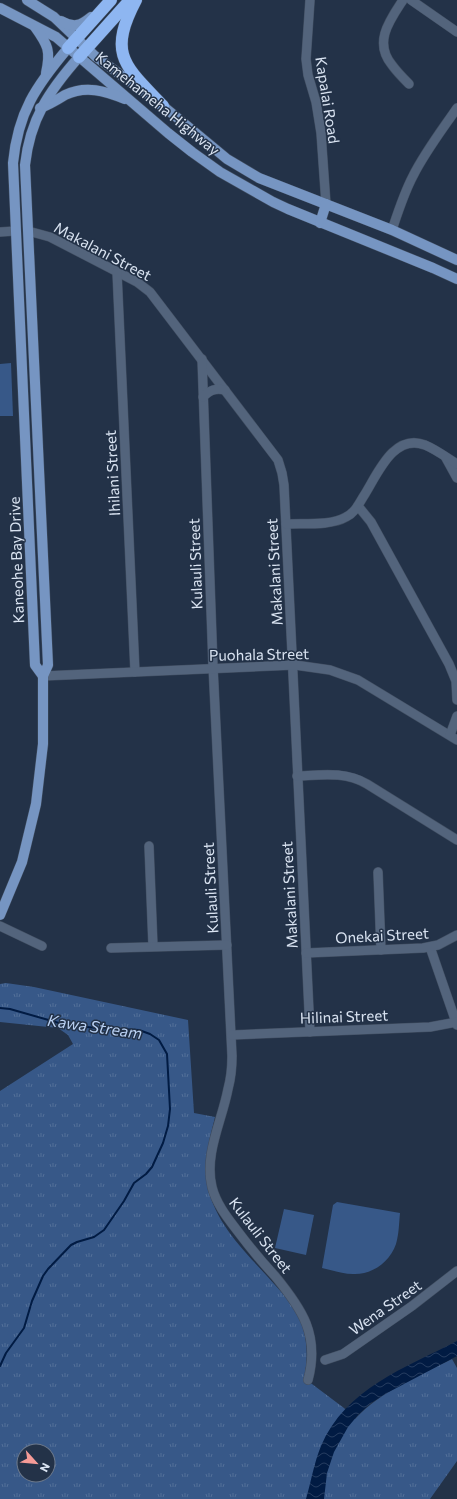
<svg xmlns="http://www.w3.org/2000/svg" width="457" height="1499" viewBox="0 0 457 1499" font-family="Commissioner,sans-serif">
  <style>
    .grass { fill: url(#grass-tufts); fill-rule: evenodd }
    .park { fill: #375888 }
    .water { fill: url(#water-waves) }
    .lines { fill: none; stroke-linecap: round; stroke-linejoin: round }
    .stream { stroke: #011b43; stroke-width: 2 }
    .minor-casing { stroke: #414e61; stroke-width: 10 }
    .major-casing { stroke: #414e61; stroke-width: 11 }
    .highway-casing { stroke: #414e61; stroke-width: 13 }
    .minor { stroke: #53647c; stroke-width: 9 }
    .major { stroke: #7695c2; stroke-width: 10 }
    .highway { stroke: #8eb6f1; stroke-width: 12 }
    .labels { text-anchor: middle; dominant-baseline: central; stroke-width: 3; stroke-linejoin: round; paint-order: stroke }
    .street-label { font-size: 15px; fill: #d9e3f1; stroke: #233248 }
    .water-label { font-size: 16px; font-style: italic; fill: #bad1f3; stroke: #233248 }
  </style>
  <defs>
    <pattern id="grass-tufts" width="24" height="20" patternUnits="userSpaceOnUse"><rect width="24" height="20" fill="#375888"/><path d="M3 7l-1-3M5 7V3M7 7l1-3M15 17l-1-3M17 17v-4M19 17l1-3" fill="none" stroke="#537099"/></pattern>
    <pattern id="water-waves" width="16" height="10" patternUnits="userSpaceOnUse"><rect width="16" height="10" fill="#011b43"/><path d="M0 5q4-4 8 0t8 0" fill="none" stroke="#253c5f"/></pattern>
  </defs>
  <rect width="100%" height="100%" fill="#233248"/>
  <path class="grass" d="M6 983 34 987 188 1020 194 1113 215 1117C210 1138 204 1158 207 1180 212 1223 248 1254 275 1285 286 1297 297 1309 302 1325 308 1343 308 1360 304 1378L344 1408 355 1419C381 1391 418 1376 452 1359L457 1368V1461L430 1499H0V1091L73 1044 68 1035 58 1028 0 1022V984ZM24 1451H48V1475H24Z"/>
  <g class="park">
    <polygon points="11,363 13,416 0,416 0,364"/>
    <path d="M337 1202 400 1213C399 1223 399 1234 396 1244 390 1262 372 1275 353 1274 343 1274 332 1270 322 1268L333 1205Z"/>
    <polygon points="284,1209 314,1215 306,1255 275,1248"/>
  </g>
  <path class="water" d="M457 1341V1356L387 1393 371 1403 358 1415 348 1427 334 1452 327 1473 324 1499H306C311 1482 314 1463 321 1446 346 1388 405 1368 457 1341Z"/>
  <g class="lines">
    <polyline class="stream" points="0,1008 10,1009 66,1025 97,1028 139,1030 150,1034 159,1040 167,1054 170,1109 168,1126 163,1143 152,1167 146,1174 134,1183 124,1201 104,1230 94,1237 77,1242 71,1245 48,1269 43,1276 32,1301 24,1328 6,1353 0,1366"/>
    <defs>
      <g id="minor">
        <polyline points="310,0 306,59 308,75 316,102 321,133 326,204"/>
        <path d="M403 0C390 20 373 42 392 65 397 72 403 78 409 84"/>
        <polyline points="411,0 457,32"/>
        <path d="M392 230C398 212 404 193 413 176 425 152 442 130 457 108"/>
        <polyline points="28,231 50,237 137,282 150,292 278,460 282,473 284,485 310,1032"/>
        <polyline points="0,232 15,231"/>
        <polyline points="117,272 135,672"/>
        <path d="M202 359 213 666 232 1056C232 1067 231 1078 228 1089 222 1121 204 1154 212 1187 216 1203 226 1216 236 1229 248 1245 261 1261 275 1276 302 1309 320 1335 308 1380"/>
        <path d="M203 397C210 390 215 388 225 390"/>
        <polyline points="446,458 457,478"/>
        <polyline points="358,506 371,522 449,664 456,681 457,700"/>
        <path d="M286 524C303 523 331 526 346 517 356 512 359 503 365 494 378 473 394 433 425 445 437 450 447 458 457 464"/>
        <polyline points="43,676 295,665 330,670 358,680 457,740"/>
        <polyline points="450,735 457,716"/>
        <path d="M297 776C321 775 345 771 367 784L457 840"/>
        <polyline points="149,846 153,946"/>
        <polyline points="378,872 381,950"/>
        <polyline points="0,926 42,946"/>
        <polyline points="430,947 457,1025"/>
        <polyline points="111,948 227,945"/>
        <polyline points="306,953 423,948 438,945 457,935"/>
        <polyline points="232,1035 430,1027 457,1022"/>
        <polyline points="325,1360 343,1354 412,1306 457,1271"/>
      </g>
      <g id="major">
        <polyline points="27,0 54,17 95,56 163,106 227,159 259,178 392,230 457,260"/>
        <polyline points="0,8 56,37 168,133 192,152 220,172 273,202 288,209 433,268 457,279"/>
        <path d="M61 21C74 28 80 26 91 17"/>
        <path d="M35 27C48 45 51 51 46 73"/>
        <path d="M40 108C49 105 57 100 65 95 86 85 105 91 125 99"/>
        <polyline points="320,223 326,204"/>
        <path d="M43 676 35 665 13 163C18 112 36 86 68 48"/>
        <path d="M0 915 22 862 36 804 43 744V676L48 665 25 165C30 119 49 91 79 57"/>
      </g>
      <g id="highway">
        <path d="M136 0C107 55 125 66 163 106"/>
        <polyline points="68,48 111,0"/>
        <polyline points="79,57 130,0"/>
      </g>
    </defs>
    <use href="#minor" class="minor-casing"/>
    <use href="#major" class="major-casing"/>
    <use href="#highway" class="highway-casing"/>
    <use href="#minor" class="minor"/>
    <use href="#major" class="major"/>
    <use href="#highway" class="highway"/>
  </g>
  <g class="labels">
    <g class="street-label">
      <text transform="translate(328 100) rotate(81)">Kapalai Road</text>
      <text transform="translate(158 103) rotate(39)">Kamehameha Highway</text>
      <text transform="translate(103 251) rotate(28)">Makalani Street</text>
      <text transform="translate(112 473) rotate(-93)">Ihilani Street</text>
      <text transform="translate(16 560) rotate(-92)">Kaneohe Bay Drive</text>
      <text transform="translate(195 564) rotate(-92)">Kulauli Street</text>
      <text transform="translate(274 572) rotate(-93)">Makalani Street</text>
      <text transform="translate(259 654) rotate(-1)">Puohala Street</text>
      <text transform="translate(210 888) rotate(-93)">Kulauli Street</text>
      <text transform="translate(289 895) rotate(-93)">Makalani Street</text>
      <text transform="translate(382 935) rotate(-3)">Onekai Street</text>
      <text transform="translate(344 1016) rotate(-2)">Hilinai Street</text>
      <text transform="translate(261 1235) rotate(52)">Kulauli Street</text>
      <text transform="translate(385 1307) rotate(-35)">Wena Street</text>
    </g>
    <g class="water-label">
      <text transform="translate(95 1026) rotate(8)">Kawa Stream</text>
    </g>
  </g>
  <g transform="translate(36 1463) rotate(117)"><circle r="19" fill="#233248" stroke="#6c798c"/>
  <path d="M0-3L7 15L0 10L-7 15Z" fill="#f59b97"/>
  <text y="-6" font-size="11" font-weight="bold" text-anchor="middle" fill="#d9e3f1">N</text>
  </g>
</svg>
